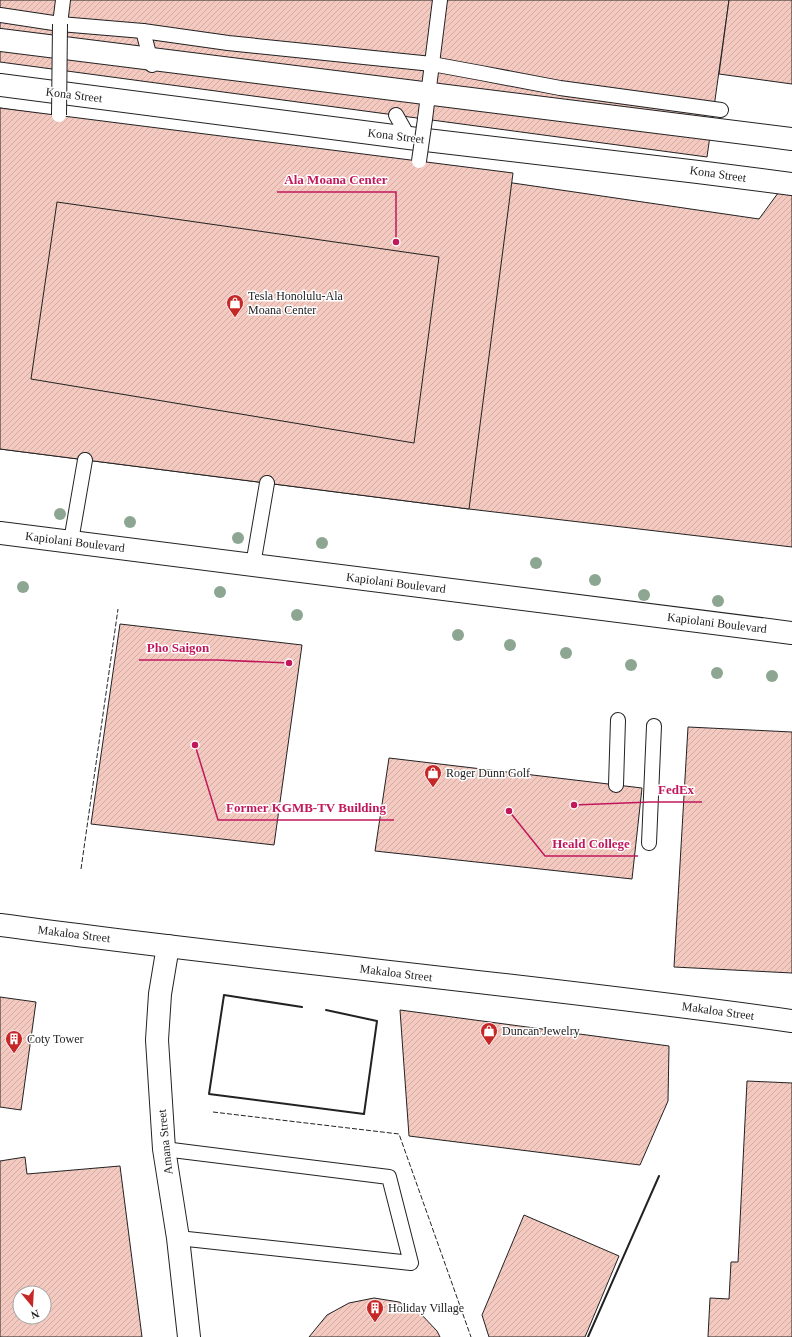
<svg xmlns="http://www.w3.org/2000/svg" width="792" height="1337" viewBox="0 0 792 1337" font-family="Georgia,serif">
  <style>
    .building { fill: url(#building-hatch); stroke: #222; fill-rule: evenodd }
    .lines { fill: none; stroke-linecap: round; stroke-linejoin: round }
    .lane-casing { stroke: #222; stroke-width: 16 }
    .street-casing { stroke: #222; stroke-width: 24 }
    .primary-casing { stroke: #222; stroke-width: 24 }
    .lane { stroke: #fff; stroke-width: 14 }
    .street { stroke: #fff; stroke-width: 22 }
    .primary { stroke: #fff; stroke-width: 22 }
    .lane-bridge-casing { stroke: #222; stroke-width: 16; stroke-linecap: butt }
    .lane-bridge { stroke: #fff; stroke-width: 14 }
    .fence { stroke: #222; stroke-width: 1; stroke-dasharray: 5 2; stroke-linecap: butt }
    .wall { stroke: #222; stroke-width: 2 }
    .tree { fill: #8da692 }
    .labels { text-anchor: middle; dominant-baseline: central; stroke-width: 3; stroke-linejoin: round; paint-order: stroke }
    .street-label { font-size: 12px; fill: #222; stroke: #fff }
    .poi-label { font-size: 12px; fill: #222; stroke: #fff; text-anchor: start }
    .leader { fill: none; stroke: #c2185b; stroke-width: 1.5 }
    .callout-dot { fill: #c2185b; stroke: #fff; stroke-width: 1.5 }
    .callout-label { font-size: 13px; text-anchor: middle; font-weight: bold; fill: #c2185b; stroke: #fff; stroke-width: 3; stroke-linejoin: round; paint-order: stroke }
  </style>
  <defs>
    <pattern id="building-hatch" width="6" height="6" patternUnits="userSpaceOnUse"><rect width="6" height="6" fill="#f3c9c0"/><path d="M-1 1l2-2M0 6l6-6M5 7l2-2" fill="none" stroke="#d0aca5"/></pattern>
  </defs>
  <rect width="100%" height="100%" fill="#fff"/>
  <g class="building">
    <polygon points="0,0 729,0 707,157 0,62"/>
    <polygon points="729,0 792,0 792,84 719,74"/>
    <polygon points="0,108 759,219 792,174 792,547 469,509 0,449"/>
    <polygon points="0,108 513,173 469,509 0,449"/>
    <polygon points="57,202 439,257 414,443 31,379"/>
    <polygon points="120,624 302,645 274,845 91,824"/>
    <polygon points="688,727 792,732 792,973 674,967"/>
    <polygon points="389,758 642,788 632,879 375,851"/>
    <polygon points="0,997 36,1002 21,1110 0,1107"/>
    <polygon points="400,1010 669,1046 668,1101 640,1165 409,1136"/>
    <polygon points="747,1081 792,1083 792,1337 708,1337 710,1298 729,1299 731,1262 738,1262"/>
    <path d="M25 1157 27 1174 120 1166 142 1337H0V1161ZM20 1293H44V1317H20Z"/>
    <polygon points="524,1215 619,1256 585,1337 489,1337 482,1315"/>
    <polygon points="374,1298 399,1302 420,1313 437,1331 440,1337 309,1337 327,1315 349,1303"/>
  </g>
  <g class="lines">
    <defs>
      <g id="lane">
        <polyline points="0,15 60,24 143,31 228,43 432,64 481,73 560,88 721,110"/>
        <polyline points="60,24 63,0"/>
        <polyline points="143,31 152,65"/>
        <polyline points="396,115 409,138"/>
        <polyline points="425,119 440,0"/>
        <polyline points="71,541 85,460"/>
        <polyline points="253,565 267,483"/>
        <polyline points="616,785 618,720"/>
        <polyline points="649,843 654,726"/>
        <polyline points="164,1149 389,1177 411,1263 178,1238"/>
      </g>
      <g id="street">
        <polyline points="0,40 792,139"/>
        <polyline points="0,85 409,138 698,172 792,184"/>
        <path d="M0 925C264 961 529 984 792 1021"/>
        <polyline points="168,946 160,994 157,1040 164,1149 178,1238 189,1337"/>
      </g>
      <polyline id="primary" points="0,533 792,633"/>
    </defs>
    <use href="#lane" class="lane-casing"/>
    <use href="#street" class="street-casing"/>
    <use href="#primary" class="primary-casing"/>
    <use href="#lane" class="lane"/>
    <use href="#street" class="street"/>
    <use href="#primary" class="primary"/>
    <defs>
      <g id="lane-bridge">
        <polyline points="59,115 60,24"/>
        <polyline points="419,161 425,119"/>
      </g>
    </defs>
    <use href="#lane-bridge" class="lane-bridge-casing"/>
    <use href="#lane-bridge" class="lane-bridge"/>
    <g class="fence">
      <polyline points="81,869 118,609"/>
      <polyline points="213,1112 399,1134 471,1337"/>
    </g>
    <g class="wall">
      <polyline points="302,1007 224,995 209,1094 364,1114 377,1021 326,1010"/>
      <polyline points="588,1337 659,1176"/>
    </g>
  </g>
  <g class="tree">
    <circle cx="60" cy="514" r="6"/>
    <circle cx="130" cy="522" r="6"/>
    <circle cx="238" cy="538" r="6"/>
    <circle cx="322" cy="543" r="6"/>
    <circle cx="536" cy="563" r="6"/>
    <circle cx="595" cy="580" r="6"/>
    <circle cx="23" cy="587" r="6"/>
    <circle cx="220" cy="592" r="6"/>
    <circle cx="644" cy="595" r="6"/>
    <circle cx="718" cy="601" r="6"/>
    <circle cx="297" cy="615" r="6"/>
    <circle cx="458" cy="635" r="6"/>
    <circle cx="510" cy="645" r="6"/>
    <circle cx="566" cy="653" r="6"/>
    <circle cx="631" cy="665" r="6"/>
    <circle cx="717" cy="673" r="6"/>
    <circle cx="772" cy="676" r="6"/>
  </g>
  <defs>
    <symbol id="shop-pin" viewBox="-11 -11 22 30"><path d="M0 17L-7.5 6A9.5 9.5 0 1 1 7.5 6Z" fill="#c62828" stroke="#fff"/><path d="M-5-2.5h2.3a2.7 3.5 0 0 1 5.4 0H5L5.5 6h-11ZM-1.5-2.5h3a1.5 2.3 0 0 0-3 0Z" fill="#fff"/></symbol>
    <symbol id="building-pin" viewBox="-11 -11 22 30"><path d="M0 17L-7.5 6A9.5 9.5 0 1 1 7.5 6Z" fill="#c62828" stroke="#fff"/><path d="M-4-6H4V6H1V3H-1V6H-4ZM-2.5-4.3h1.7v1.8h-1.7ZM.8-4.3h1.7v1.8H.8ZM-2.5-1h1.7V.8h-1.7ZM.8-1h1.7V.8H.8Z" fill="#fff"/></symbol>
  </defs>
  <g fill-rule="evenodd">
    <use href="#shop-pin" x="225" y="293" width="20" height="27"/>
    <use href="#shop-pin" x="423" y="763" width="20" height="27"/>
    <use href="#shop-pin" x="479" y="1021" width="20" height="27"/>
    <use href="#building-pin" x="4" y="1029" width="20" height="27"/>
    <use href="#building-pin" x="365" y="1298" width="20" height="27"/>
  </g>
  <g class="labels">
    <g class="street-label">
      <text transform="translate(74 95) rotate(7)">Kona Street</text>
      <text transform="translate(396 136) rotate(7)">Kona Street</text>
      <text transform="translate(718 174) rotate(8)">Kona Street</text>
      <text transform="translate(75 542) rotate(7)">Kapiolani Boulevard</text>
      <text transform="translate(396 583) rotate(7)">Kapiolani Boulevard</text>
      <text transform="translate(717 623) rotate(7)">Kapiolani Boulevard</text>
      <text transform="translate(74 934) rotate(7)">Makaloa Street</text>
      <text transform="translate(396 973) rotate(7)">Makaloa Street</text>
      <text transform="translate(718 1011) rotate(8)">Makaloa Street</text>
      <text transform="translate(165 1142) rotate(-96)">Amana Street</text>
    </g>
    <g class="poi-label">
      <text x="248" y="296">Tesla Honolulu-Ala<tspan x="248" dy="14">Moana Center</tspan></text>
      <text x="446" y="773">Roger Dunn Golf</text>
      <text x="502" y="1031">Duncan Jewelry</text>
      <text x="27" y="1039">Coty Tower</text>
      <text x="388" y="1308">Holiday Village</text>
    </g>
  </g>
  <path class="leader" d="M396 242L396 192H277M289 663L217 660H139M574 805L650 802H702M195 745L218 820H394M509 811L545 856H638"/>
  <g class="callout-dot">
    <circle cx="396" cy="242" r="4"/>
    <circle cx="289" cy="663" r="4"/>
    <circle cx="574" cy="805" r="4"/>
    <circle cx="195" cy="745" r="4"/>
    <circle cx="509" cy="811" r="4"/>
  </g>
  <g class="callout-label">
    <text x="336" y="184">Ala Moana Center</text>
    <text x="178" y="652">Pho Saigon</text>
    <text x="676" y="794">FedEx</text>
    <text x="306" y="812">Former KGMB-TV Building</text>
    <text x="591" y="848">Heald College</text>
  </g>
  <g transform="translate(32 1305) rotate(162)"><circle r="19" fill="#ffffff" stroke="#a7a7a7"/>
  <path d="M0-3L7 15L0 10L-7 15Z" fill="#c62828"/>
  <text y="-6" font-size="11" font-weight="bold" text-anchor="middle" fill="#222222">N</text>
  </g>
</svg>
